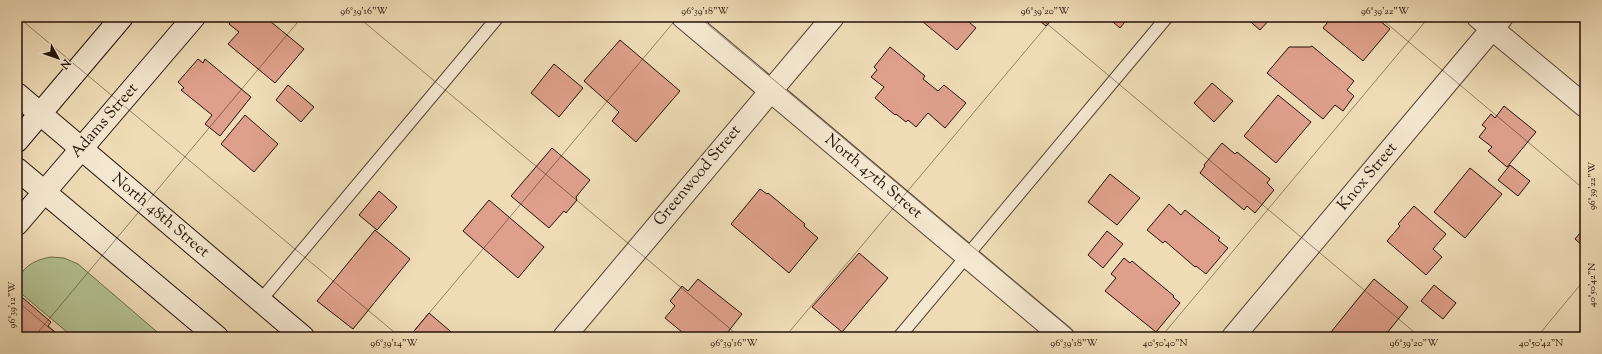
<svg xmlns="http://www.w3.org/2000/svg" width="1602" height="354" viewBox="0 0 1602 354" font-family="'Sorts Mill Goudy',serif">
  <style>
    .green { fill: #b4c293; stroke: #6c6a4e }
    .building { fill: #dea08b; stroke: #231109 }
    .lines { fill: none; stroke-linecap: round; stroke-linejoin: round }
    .service-casing { stroke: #564434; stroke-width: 14 }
    .minor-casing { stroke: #564434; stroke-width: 24 }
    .secondary-casing { stroke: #231109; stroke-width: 24 }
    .service { stroke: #f5e8d0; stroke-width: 12 }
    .minor { stroke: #f5e8d0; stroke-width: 22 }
    .secondary { stroke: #f5e8d0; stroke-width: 22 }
    .ticks { fill: none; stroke: #231109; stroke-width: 1; stroke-opacity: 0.45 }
    .labels { text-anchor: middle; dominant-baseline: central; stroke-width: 3.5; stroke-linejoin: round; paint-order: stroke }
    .street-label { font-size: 16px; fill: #231109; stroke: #f5e8d0 }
    .neatline { fill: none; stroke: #231109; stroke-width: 1.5 }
    .ticks-label { font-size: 10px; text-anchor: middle; fill: #231109 }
  </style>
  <rect width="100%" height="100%" fill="#efdcb7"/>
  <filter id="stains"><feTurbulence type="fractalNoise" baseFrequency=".005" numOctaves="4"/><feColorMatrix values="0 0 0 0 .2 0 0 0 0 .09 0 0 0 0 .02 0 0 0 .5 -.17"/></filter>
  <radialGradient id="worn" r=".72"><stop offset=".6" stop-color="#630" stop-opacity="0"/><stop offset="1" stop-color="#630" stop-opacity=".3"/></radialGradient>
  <path class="green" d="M51 257 64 258 78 264 163 337H73L17 290C17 269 33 260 51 257Z"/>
  <g class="building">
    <polygon points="234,17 265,17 304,49 275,83 228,44 239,32 229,24"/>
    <polygon points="917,17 963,17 976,28 957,50"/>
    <polygon points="1035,17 1054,17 1046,26"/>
    <polygon points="1107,17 1129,17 1120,28"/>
    <polygon points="1245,17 1272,17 1260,30"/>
    <polygon points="1332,17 1375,17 1390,29 1363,61 1323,28"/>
    <polygon points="620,40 680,91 636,142 612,121 619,112 584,81"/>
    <polygon points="1312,46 1354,81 1347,90 1354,96 1343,111 1335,105 1323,119 1267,73 1289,47 1310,47"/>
    <polygon points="890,47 925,76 923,79 938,91 944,85 966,103 945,128 928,113 916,127 908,120 906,122 896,114 895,115 875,98 884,87 871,77 877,70 874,67"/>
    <polygon points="198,59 203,63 205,59 251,97 220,136 205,124 212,115 181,90 184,88 178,82"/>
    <polygon points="554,64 583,88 559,117 531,93"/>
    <polygon points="1212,83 1233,101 1214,122 1194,103"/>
    <polygon points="288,85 314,107 301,122 276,100"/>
    <polygon points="1278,95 1311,122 1276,163 1244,136"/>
    <polygon points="1504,106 1536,132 1507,167 1488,151 1492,147 1479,137 1486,128 1482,125 1491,114 1495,118"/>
    <polygon points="245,115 278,144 254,172 221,144"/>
    <polygon points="1222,143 1235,154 1237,152 1270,179 1267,183 1274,190 1255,213 1247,206 1244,210 1200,173 1205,166 1204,165"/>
    <polygon points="552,148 590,180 576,197 577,200 566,213 564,211 549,228 511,196"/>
    <polygon points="1510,165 1530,181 1518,196 1498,180"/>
    <polygon points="1470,168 1502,194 1465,238 1434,212"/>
    <polygon points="1110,174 1140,198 1117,225 1088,202"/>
    <polygon points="760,189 767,194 768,193 805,224 804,226 818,238 789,273 731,224"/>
    <polygon points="379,191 397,207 377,230 359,215"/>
    <polygon points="489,200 544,247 518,278 463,231"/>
    <polygon points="1169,204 1181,215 1185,210 1220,238 1218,240 1228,248 1206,274 1196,266 1195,267 1165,241 1163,243 1147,230"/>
    <polygon points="1414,206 1446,234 1433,249 1442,257 1426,275 1387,241 1400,226 1398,224"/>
    <polygon points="1585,227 1585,248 1575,239"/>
    <polygon points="375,230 410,259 353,329 317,301"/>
    <polygon points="1107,231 1123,244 1103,268 1088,255"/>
    <polygon points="859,253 888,278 842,332 812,307"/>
    <polygon points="1124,258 1130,263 1132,261 1174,296 1173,297 1180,303 1156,332 1105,291 1116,278 1111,274"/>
    <polygon points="698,279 742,314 724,337 688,337 665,318 675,306 670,301 682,286 688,291"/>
    <polygon points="1374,279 1408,307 1387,333 1393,337 1327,337"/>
    <polygon points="1434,285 1456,303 1443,319 1421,301"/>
    <polygon points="17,293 51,322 48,326 61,337 17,337"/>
    <polygon points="429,313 457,337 409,337"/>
  </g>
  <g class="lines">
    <defs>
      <g id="service">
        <polyline points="260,301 498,17"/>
        <polyline points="899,337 1167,17"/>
      </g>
      <g id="minor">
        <polyline points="683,17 1063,337"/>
        <polyline points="1478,17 1585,106"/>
        <polyline points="564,337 833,17"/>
        <polyline points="1233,337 1502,17"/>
      </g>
      <g id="secondary">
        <polyline points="17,94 303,337"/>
        <polyline points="17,141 122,17"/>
        <polyline points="17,169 217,337"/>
        <polyline points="17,224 194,17"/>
      </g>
    </defs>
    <use href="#service" class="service-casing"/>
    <use href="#minor" class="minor-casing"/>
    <use href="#secondary" class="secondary-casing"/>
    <use href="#service" class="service"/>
    <use href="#minor" class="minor"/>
    <use href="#secondary" class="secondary"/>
  </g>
  <path class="ticks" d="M18 17 400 337M358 17 740 337M699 17 1080 337M1039 17 1420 337M1379 17 1585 190M17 301 60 337M34 337 302 17M409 337 678 17M785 337 1054 17M1161 337 1429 17M1537 337 1585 279"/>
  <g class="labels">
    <g class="street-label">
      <text transform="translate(105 121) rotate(-49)">Adams Street</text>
      <text transform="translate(698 176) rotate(-50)">Greenwood Street</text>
      <text transform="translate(873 177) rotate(40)">North 47th Street</text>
      <text transform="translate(1368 177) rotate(-50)">Knox Street</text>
      <text transform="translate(160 216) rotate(40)">North 48th Street</text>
    </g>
  </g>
  <rect width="1602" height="354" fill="none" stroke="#efdcb7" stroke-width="44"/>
  <g transform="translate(58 58) rotate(130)" stroke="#f5e8d0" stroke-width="3" paint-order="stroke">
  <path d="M0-3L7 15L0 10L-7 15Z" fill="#231109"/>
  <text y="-6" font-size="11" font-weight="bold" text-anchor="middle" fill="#231109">N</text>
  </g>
  <rect x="22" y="22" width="1558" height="310" class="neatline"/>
  <g class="ticks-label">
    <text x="364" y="14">96°39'16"W</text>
    <text x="705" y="14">96°39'18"W</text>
    <text x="1045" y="14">96°39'20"W</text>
    <text x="1385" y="14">96°39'22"W</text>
    <text transform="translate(1591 186) rotate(-90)" y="4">96°39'22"W</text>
    <text transform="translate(1591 285) rotate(-90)" y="4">40°50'42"N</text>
    <text transform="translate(11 305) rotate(-90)" y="4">96°39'12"W</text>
    <text x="394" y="346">96°39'14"W</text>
    <text x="734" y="346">96°39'16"W</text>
    <text x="1074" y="346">96°39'18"W</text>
    <text x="1165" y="346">40°50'40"N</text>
    <text x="1414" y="346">96°39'20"W</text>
    <text x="1541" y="346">40°50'42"N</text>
  </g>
  <rect width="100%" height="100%" filter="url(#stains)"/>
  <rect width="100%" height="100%" fill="url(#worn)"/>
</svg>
